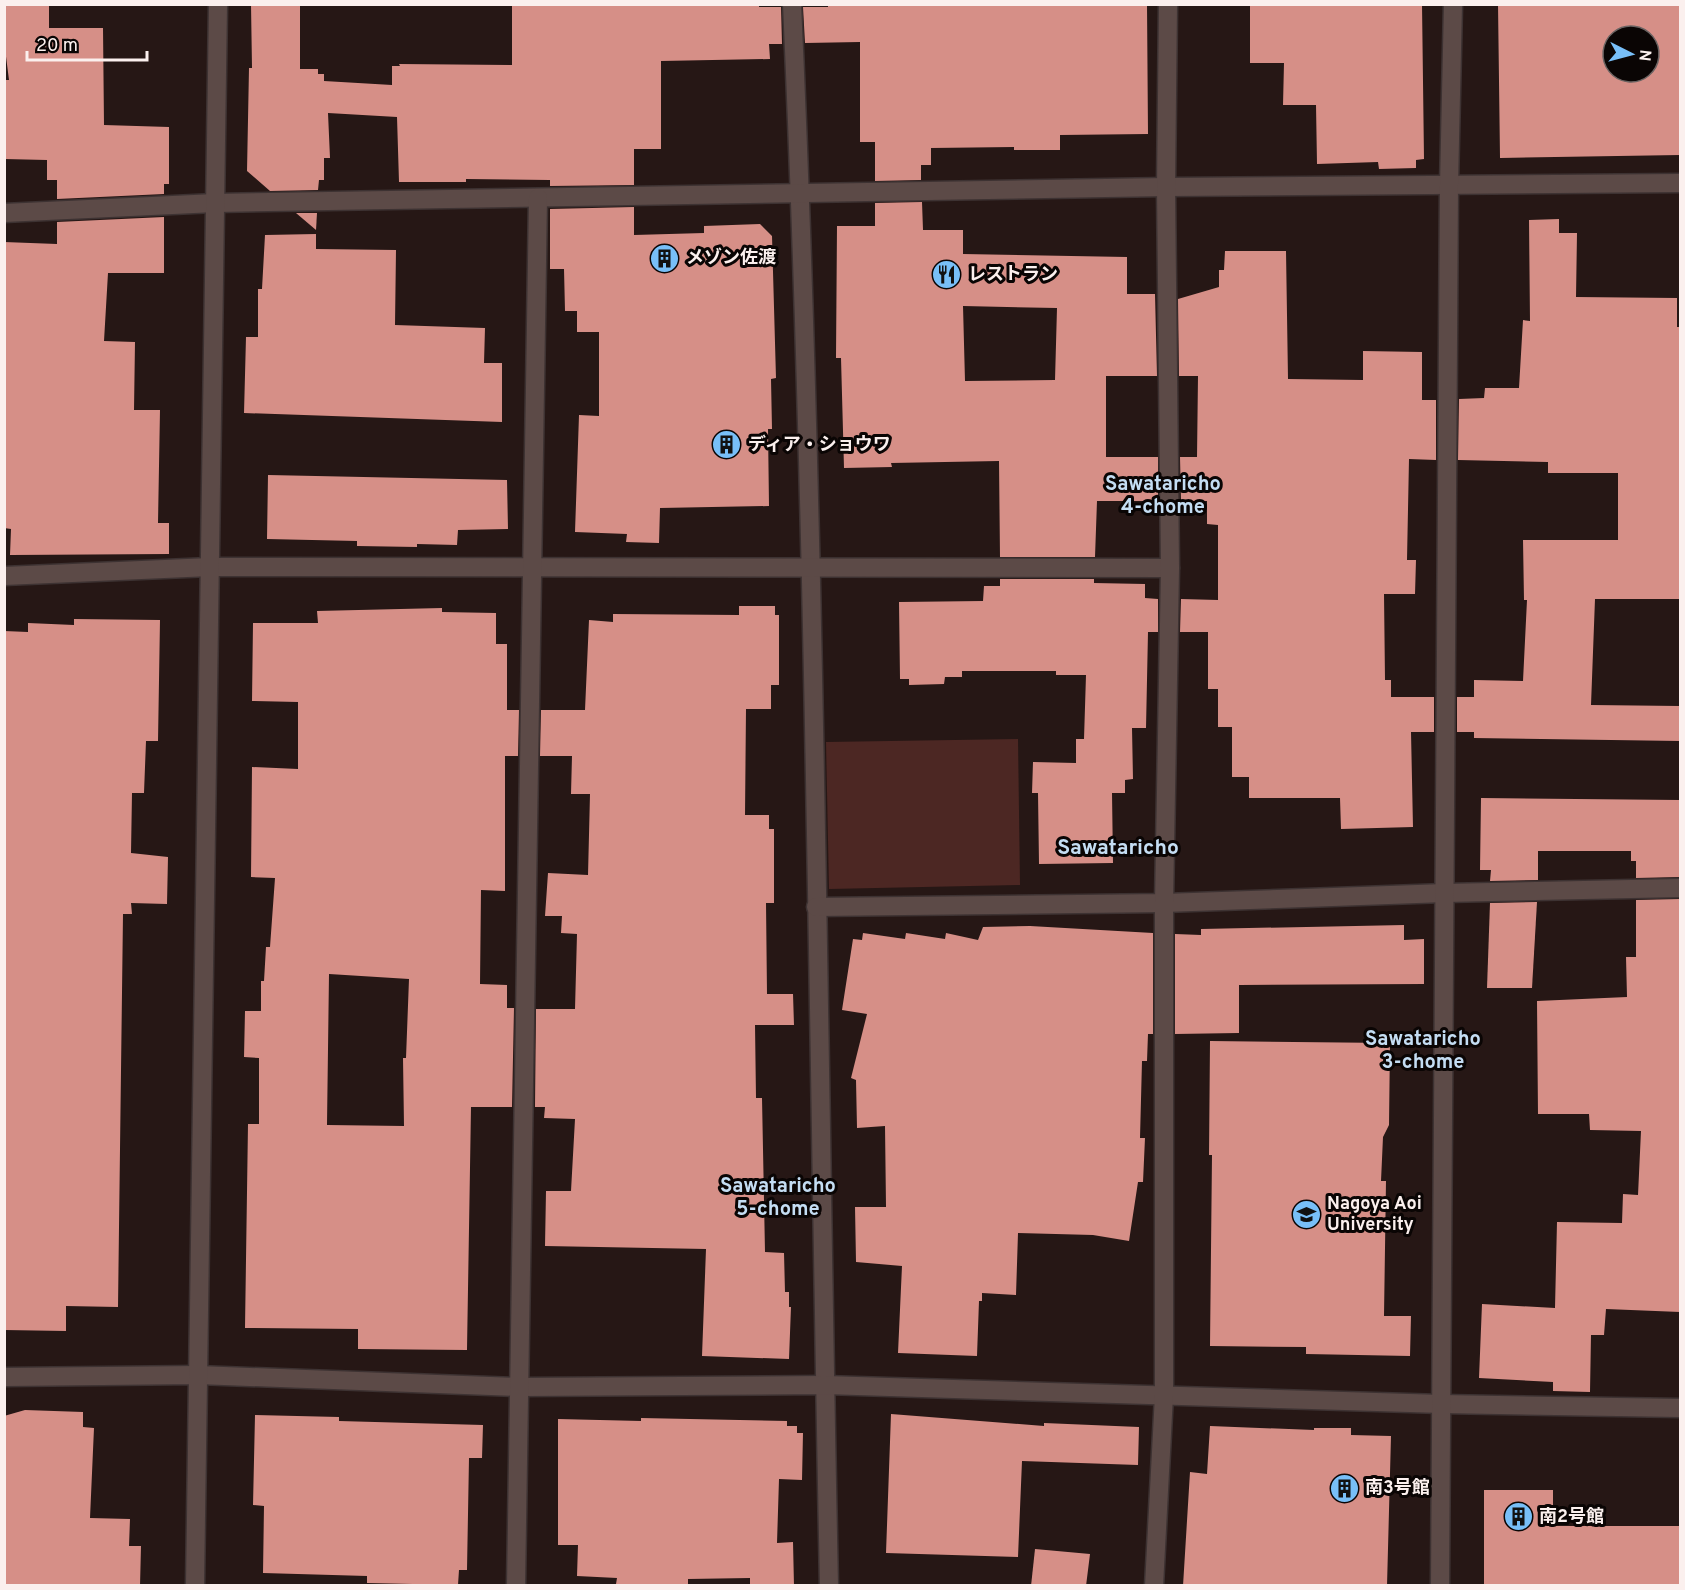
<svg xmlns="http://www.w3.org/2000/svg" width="1685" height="1590" viewBox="0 0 1685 1590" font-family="Overpass,'Noto Sans JP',sans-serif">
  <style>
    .green { fill: #4c2723 }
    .building { fill: #d68f87; fill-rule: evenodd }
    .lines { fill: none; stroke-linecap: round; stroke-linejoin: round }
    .minor-casing { stroke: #3d3232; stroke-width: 21 }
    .minor { stroke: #5c4a47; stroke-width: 18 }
    .labels { text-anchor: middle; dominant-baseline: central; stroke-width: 6; stroke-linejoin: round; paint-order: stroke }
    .poi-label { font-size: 18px; font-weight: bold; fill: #fbf0ee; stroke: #0a0504; text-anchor: start }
    .neighbourhood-label { font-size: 20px; font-weight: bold; fill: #c4ddf3; stroke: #0a0504 }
    .quarter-label { font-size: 21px; font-weight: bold; fill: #c4ddf3; stroke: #0a0504 }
  </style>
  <rect width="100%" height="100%" fill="#261715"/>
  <polygon class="green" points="1018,739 1020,885 829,889 826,742"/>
  <g class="building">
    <polygon points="4,4 49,4 49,28 103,28 104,125 169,127 169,184 164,184 164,194 57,199 57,180 47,180 47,160 4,159 4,80 9,80 4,41"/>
    <polygon points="251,4 300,4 300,69 318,69 318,74 324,74 324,81 392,85 392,66 400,66 399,64 512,65 512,4 759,4 759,7 781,7 782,44 769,44 770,59 661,61 661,149 634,149 634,185 550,186 550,180 466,179 466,182 399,182 397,117 328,113 330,158 324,158 324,180 319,180 318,190 270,191 247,171 249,68 252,68"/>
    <polygon points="828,4 1147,4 1148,134 1060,135 1060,150 1014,150 1014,147 931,148 931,165 921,165 921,180 875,181 875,142 860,142 860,42 805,43 803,7 828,7"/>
    <polygon points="1250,4 1422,4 1424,159 1416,160 1416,168 1379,169 1378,162 1317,164 1316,105 1283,105 1284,63 1250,63"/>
    <path d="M1498 4H1680V155L1500 158ZM1613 36H1649V72H1613Z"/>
    <path d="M922 202 923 230H963V254L1127 257V294H1155L1157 376H1106V457H1158V501H1097L1095 557H1000L999 461 891 463 892 467 844 468 841 358H836L837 226H875V203ZM963 306 1057 308 1055 380 965 381Z"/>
    <polygon points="634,207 634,235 704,233 704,226 760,224 772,236 776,378 771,379 772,429 768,429 769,506 660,508 659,543 626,542 627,534 575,532 579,415 599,416 599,332 577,332 577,311 565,311 564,269 550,269 550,209"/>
    <polygon points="296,213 317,213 316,230"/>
    <polygon points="164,217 164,273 108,273 104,341 135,342 134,410 160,410 158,523 169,523 169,554 10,555 11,529 4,528 4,242 57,244 57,222"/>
    <polygon points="1559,219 1559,233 1577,233 1576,297 1677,298 1677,327 1680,327 1680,599 1595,599 1591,705 1680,706 1680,741 1474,738 1474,732 1457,732 1457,697 1474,697 1474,680 1523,681 1527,600 1524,600 1523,540 1618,540 1618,473 1548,473 1548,462 1458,460 1459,399 1484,398 1485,388 1519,388 1523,320 1530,321 1529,220"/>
    <polygon points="316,234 316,249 396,250 395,325 485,328 484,363 502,363 502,422 244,413 246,337 258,337 258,289 262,289 265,235"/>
    <polygon points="1225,251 1286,251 1288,379 1363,380 1363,351 1422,352 1422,400 1436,400 1436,460 1409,459 1407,560 1416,560 1415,594 1384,594 1385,680 1391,680 1391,697 1434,697 1434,732 1411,732 1413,827 1341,829 1340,798 1249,798 1249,777 1232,777 1232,727 1218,727 1218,689 1208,689 1208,632 1180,632 1181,599 1218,600 1218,525 1207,524 1207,501 1181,501 1180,457 1197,457 1198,376 1179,376 1178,299 1219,287 1219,270 1224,270"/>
    <polygon points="268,475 507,480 508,529 458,530 457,545 417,544 417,547 357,546 357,541 267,539"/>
    <polygon points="1000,579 1094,579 1094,583 1145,584 1145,598 1158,599 1158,632 1148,632 1146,728 1132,728 1133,779 1125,780 1125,793 1112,793 1113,863 1039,864 1038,793 1032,793 1033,762 1076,763 1076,739 1084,739 1086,675 1056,675 1056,671 962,671 962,677 945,677 944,684 909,685 909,679 900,679 899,602 983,601 984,586 1000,586"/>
    <polygon points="739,606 775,606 775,615 779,615 779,685 771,685 771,709 746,709 745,815 769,815 769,829 774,829 774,903 766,903 767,994 793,994 794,1025 755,1025 756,1098 762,1098 765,1252 784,1253 785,1292 789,1292 789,1307 791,1307 789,1359 702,1356 706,1249 545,1246 546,1191 571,1191 575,1119 544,1118 545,1107 535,1107 536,1009 575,1009 577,934 561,933 562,916 545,916 548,873 588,875 590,794 571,794 572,756 540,756 541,710 585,710 589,620 613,622 613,614 739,615"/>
    <path d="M442 608V612L496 613V644H507V710H519L518 756H505V891L481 890 480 984 507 985V1008H514L512 1107H471L467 1350 358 1349V1329L245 1328 248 1124H259V1058L244 1057 245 1011H261V981H264L266 947H270L275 878 251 877 252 767 298 769V702L252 701 253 623H318L317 611ZM329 974 409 979 406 1058H403L404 1126 327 1125Z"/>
    <polygon points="74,619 160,620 158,741 146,741 144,793 132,793 131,853 168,857 167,904 131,903 132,914 123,914 118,1307 66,1306 66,1331 4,1330 4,631 28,632 28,623 74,625"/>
    <polygon points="1481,798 1680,800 1680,877 1636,878 1636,861 1631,861 1631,851 1538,851 1538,880 1490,881 1491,870 1480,870"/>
    <polygon points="1680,899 1680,1312 1606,1309 1604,1335 1591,1335 1590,1392 1553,1391 1553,1382 1479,1378 1482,1304 1555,1308 1557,1222 1622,1223 1623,1194 1638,1195 1641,1131 1590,1130 1589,1114 1538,1114 1537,1001 1627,997 1626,957 1636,957 1636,900"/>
    <polygon points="1537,902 1532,988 1487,988 1490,903"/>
    <polygon points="1404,925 1404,940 1424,939 1424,984 1239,985 1239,1033 1175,1034 1175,934 1201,935 1201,929"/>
    <polygon points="1030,926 1153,933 1153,1034 1148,1034 1147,1061 1142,1061 1140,1138 1145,1138 1143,1182 1138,1182 1129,1241 1093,1235 1018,1233 1016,1295 982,1293 982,1301 979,1301 977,1356 898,1353 902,1266 856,1262 855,1207 886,1207 885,1126 857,1128 856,1080 851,1078 867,1014 842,1010 853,939 862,940 863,933 905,939 906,933 945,939 946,933 978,940 983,927"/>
    <polygon points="1210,1041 1390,1043 1389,1125 1383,1137 1381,1181 1386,1181 1384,1316 1411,1316 1410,1356 1306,1354 1306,1347 1210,1346 1212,1155 1209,1155"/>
    <polygon points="25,1410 83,1412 83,1427 94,1428 90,1518 130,1519 129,1546 141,1546 140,1586 4,1586 4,1416"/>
    <polygon points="891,1414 1044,1426 1044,1423 1139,1427 1138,1465 1022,1461 1018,1557 886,1553"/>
    <polygon points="255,1415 339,1417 339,1421 483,1425 482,1458 469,1458 467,1570 459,1570 458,1585 367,1583 367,1576 263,1573 264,1506 253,1505"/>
    <polygon points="641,1418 787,1421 787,1426 797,1426 797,1433 803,1433 802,1480 779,1479 777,1543 793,1542 794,1586 750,1586 750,1578 688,1579 688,1586 652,1586 616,1584 617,1578 577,1576 578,1545 558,1545 558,1419 641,1421"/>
    <polygon points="1210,1426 1314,1430 1314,1428 1351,1428 1351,1435 1391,1436 1387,1586 1183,1586 1190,1472 1207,1474"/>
    <polygon points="1484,1490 1553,1490 1553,1526 1680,1526 1680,1586 1484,1586"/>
    <polygon points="1035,1549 1090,1554 1086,1586 1031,1586"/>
  </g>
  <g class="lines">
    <defs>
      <g id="minor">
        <path d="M792 4C816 531 818 1059 829 1586"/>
        <polyline points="4,213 215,203 1166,187 1680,183"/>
        <polyline points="4,576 210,567 1170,568"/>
        <polyline points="816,907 1164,903 1445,893 1680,888"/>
        <polyline points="4,1377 198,1375 519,1387 825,1385 1442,1404 1680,1408"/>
        <polyline points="195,1586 218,4"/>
        <polyline points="516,1586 538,198"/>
        <polyline points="1154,1586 1164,1395 1164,903 1170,568 1166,187 1168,4"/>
        <polyline points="1440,1586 1449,185 1453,4"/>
      </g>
    </defs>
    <use href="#minor" class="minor-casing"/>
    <use href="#minor" class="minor"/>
  </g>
  <defs>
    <symbol id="building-disc" viewBox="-11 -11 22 22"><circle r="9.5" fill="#78bff8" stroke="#0a0504"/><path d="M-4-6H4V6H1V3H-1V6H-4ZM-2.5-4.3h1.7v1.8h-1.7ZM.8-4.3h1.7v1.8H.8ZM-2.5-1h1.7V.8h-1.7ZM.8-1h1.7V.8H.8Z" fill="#111"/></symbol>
    <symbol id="restaurant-disc" viewBox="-11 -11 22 22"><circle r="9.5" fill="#78bff8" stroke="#0a0504"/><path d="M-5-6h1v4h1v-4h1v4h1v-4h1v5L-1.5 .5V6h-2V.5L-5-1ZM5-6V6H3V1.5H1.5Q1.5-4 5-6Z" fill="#111"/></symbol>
    <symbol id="university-disc" viewBox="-11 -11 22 22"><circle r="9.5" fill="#78bff8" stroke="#0a0504"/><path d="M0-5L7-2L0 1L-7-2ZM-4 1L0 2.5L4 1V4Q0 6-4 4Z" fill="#111"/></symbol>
  </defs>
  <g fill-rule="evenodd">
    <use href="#building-disc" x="648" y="242" width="33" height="33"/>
    <use href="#restaurant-disc" x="930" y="258" width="33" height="33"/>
    <use href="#building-disc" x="710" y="428" width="33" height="33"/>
    <use href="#university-disc" x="1290" y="1198" width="33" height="33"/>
    <use href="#building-disc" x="1328" y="1472" width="33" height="33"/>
    <use href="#building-disc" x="1502" y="1500" width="33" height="33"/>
  </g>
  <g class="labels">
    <g class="poi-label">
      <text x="686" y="258">メゾン佐渡</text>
      <text x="968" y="275">レストラン</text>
      <text x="748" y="445">ディア・ショウワ</text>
      <text x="1327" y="1204">Nagoya Aoi<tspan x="1327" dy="21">University</tspan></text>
      <text x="1365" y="1488">南3号館</text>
      <text x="1539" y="1517">南2号館</text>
    </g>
    <g class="neighbourhood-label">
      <text x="1163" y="485">Sawataricho<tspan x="1163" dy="23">4-chome</tspan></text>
      <text x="1423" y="1040">Sawataricho<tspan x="1423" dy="23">3-chome</tspan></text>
      <text x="778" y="1187">Sawataricho<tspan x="778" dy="23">5-chome</tspan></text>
    </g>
    <g class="quarter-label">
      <text x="1118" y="848">Sawataricho</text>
    </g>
  </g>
  <rect width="1685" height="1590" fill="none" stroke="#fbf0ee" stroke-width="12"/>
  <g transform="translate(1631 54) rotate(96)"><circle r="28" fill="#0a0504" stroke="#6a6362" stroke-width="1.5"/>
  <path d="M0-4.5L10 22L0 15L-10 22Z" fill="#78bff8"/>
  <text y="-9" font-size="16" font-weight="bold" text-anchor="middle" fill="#fbf0ee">N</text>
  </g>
  <path d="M27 51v9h120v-9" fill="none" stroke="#fbf0ee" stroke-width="3"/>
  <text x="36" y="51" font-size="18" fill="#fbf0ee" stroke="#0a0504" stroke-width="4.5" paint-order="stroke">20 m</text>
</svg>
